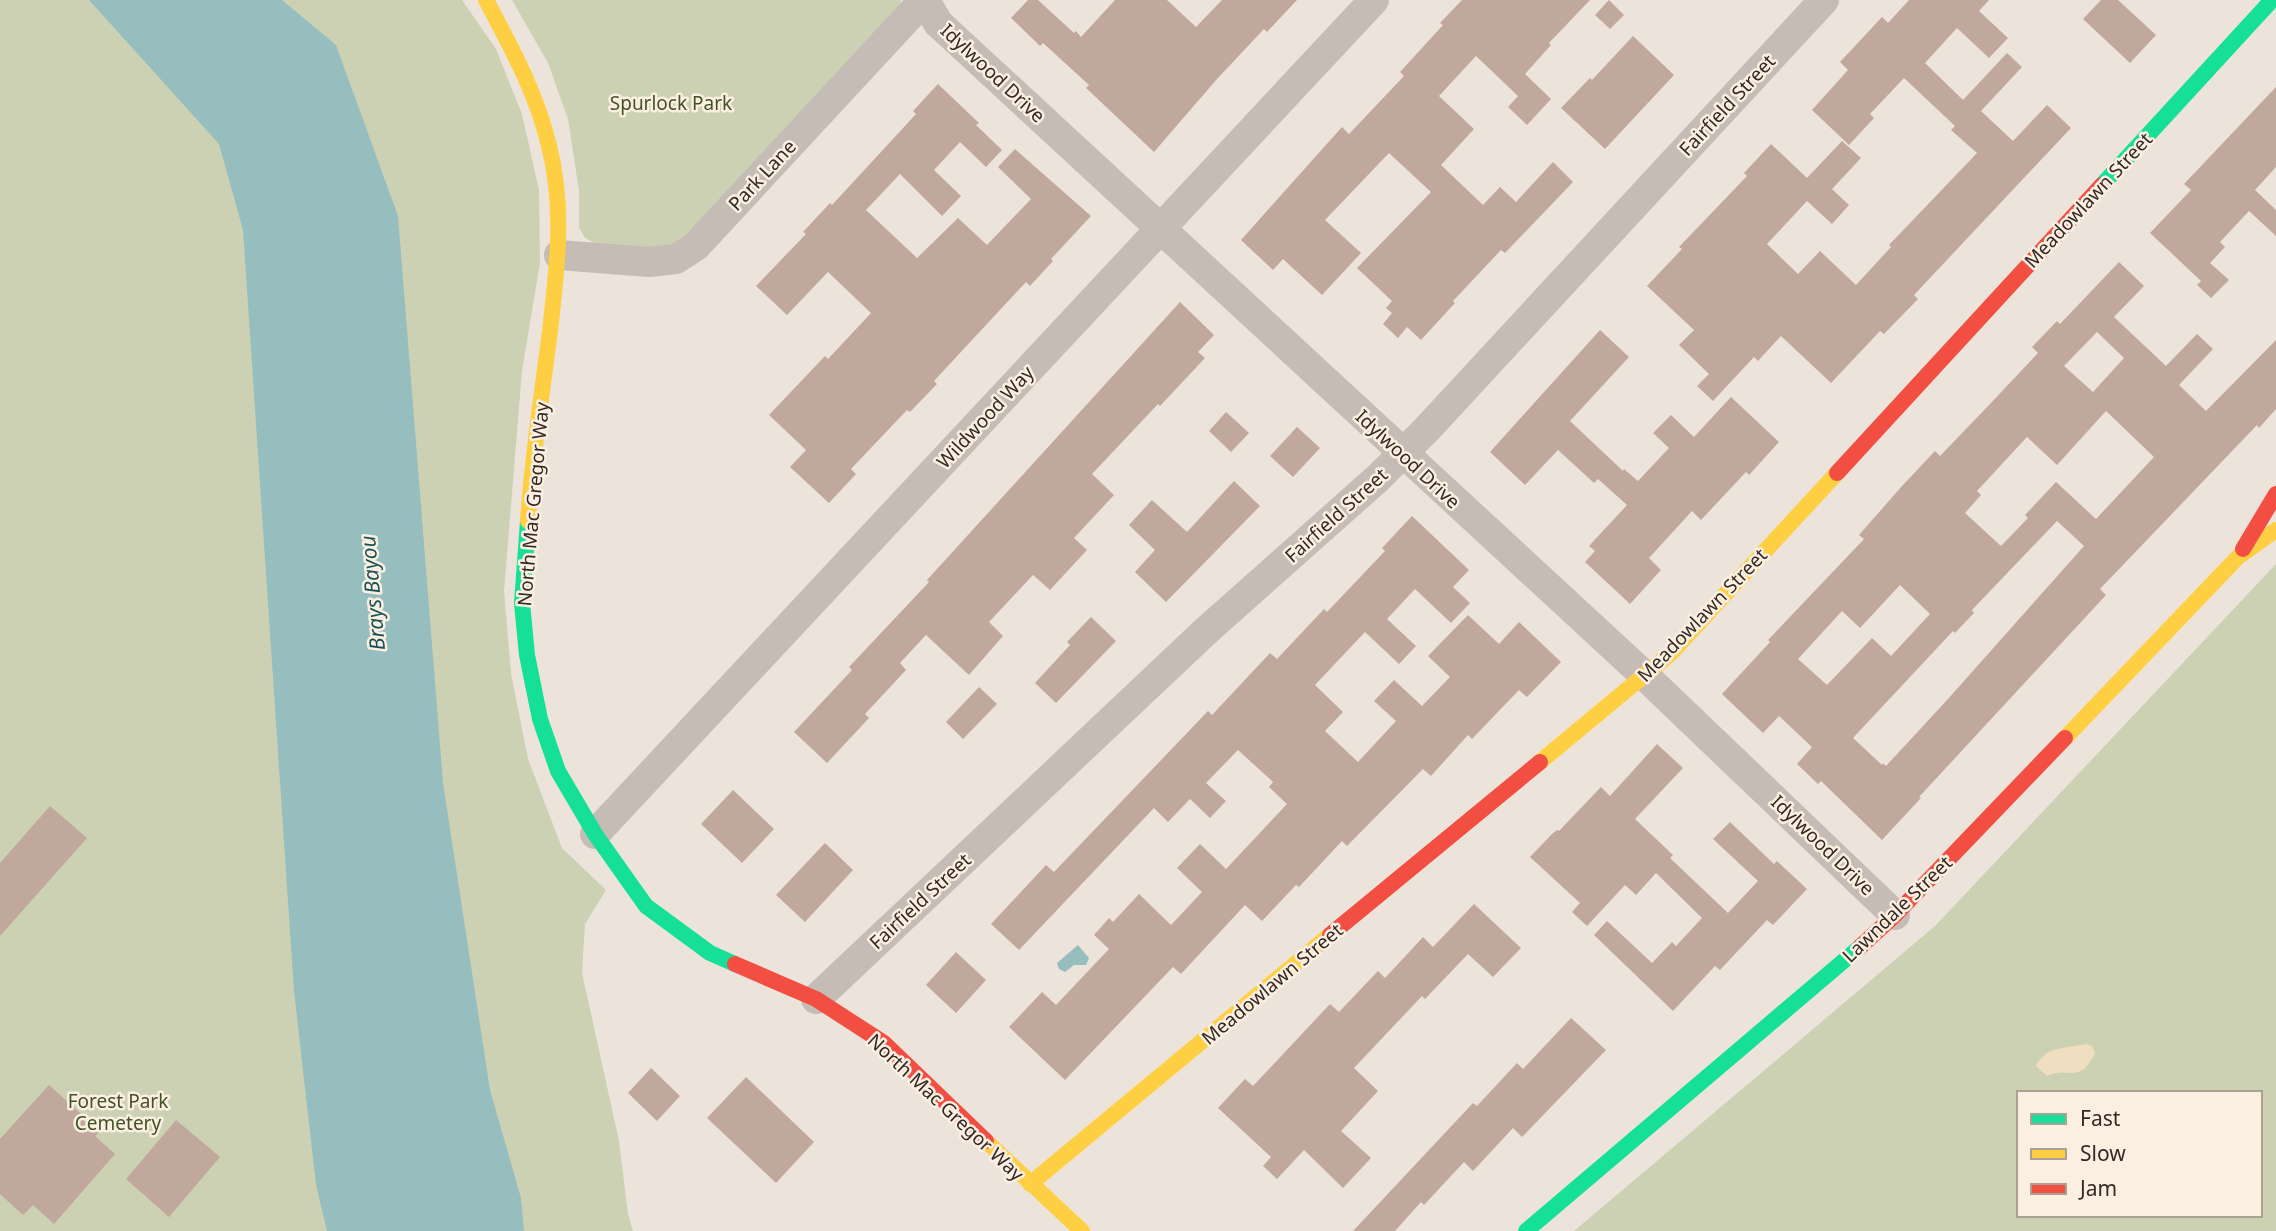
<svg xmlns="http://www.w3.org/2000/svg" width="2276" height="1231" viewBox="0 0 2276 1231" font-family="'Noto Sans',sans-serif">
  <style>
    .green { fill: #ccd1b4; fill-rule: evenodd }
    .sand { fill: #efdebf }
    .water { fill: #97bebe }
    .building { fill: #c1a89c; fill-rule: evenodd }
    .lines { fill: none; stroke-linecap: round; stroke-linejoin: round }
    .street { stroke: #c4bcb5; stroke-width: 30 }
    .fast { stroke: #16e098; stroke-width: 16 }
    .slow { stroke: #ffcf43; stroke-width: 16 }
    .jam { stroke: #f24e42; stroke-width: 16 }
    .labels { text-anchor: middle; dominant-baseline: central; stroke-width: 5; stroke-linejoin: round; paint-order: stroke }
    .street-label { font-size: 19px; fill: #342924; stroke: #faefe1 }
    .park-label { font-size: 19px; fill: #425426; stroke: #faefe1 }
    .water-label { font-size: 21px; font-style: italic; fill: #175258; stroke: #faefe1 }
  </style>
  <rect width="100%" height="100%" fill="#ece4db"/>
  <g class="green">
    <polygon points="0,0 462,0 496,49 522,114 539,190 540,263 522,371 504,591 511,673 528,759 562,848 606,890 585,924 582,973 619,1141 628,1214 633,1231 0,1231"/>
    <polygon points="512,0 901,0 900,6 697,227 668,247 647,251 599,245 585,238 579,227 579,191 568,119 548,63"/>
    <path d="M2276 564V1231H1574L1935 926ZM2019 1093H2260V1215H2019Z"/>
  </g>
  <path class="sand" d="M2086 1044 2092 1046 2095 1053C2079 1086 2069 1065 2047 1076L2036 1066C2044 1046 2069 1048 2086 1044Z"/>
  <g class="water">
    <polygon points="89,0 282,0 336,45 398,216 443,783 490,1090 521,1198 524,1231 327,1231 316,1185 294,991 243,230 219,144"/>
    <polygon points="1078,945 1089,958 1086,965 1074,965 1065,972 1059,969 1057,963"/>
  </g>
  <g class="building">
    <polygon points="1028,0 1038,0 1074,33 1076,31 1081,37 1115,0 1167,0 1196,27 1222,0 1297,0 1267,32 1264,29 1217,79 1154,152 1086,88 1089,85 1043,43 1040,46 1011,18"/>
    <polygon points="1462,0 1590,0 1549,43 1551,45 1525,74 1551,99 1527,125 1508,107 1518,96 1476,56 1439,96 1474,129 1441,165 1483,205 1500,187 1516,202 1553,162 1573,182 1505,253 1501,250 1453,301 1455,303 1421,340 1407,327 1398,338 1383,324 1392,313 1386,308 1392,301 1357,268 1431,192 1389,153 1325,220 1361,253 1322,295 1283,259 1273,270 1241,240 1342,127 1349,134 1404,76 1400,72 1443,25 1440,23"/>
    <polygon points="1609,0 1624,15 1610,29 1595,15"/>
    <polygon points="1909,0 1989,0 1979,11 2008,38 1989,58 1957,28 1925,63 1963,100 2007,53 2022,67 1981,111 2013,141 2047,105 2071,128 1914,295 1918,299 1884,334 1880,331 1831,383 1781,336 1758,361 1754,357 1713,401 1697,386 1709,374 1679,345 1694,330 1647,286 1682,249 1679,247 1747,176 1744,173 1771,144 1807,178 1842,141 1861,158 1832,189 1849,205 1832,224 1807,201 1767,244 1798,274 1820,251 1856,285 1891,247 1889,245 1977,153 1951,130 1955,126 1904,78 1870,114 1874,118 1849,145 1812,110 1848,70 1840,62 1882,17 1888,23"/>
    <polygon points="2101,0 2118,0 2156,35 2130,63 2083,19"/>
    <polygon points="1633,36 1674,75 1605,149 1561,108 1590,78 1592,80"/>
    <polygon points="938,84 979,123 976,125 1002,150 986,167 960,142 934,170 961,196 942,216 900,174 866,210 917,258 958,218 987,245 1031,199 998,167 1015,149 1091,216 1051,259 1053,261 1030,286 1026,282 934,381 937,384 910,412 907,410 851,469 856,474 829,503 790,467 806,450 769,415 825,356 828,359 871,313 828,272 787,315 756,286 806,234 803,232 830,203 832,205 916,114 913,111"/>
    <polygon points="2276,87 2276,167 2255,190 2276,210 2276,236 2249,211 2220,242 2225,247 2210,263 2229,280 2211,298 2197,285 2201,281 2150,233 2191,190 2184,184"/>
    <path d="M2119 262 2144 286 2114 317 2166 366 2197 334 2213 349 2179 385 2206 411 2276 340V409L2259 428 2257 425 2100 589 2106 595 1919 797 1921 798 1882 840 1821 781 1818 784 1797 764 1812 747 1779 716 1763 733 1722 694 1770 642 1768 640 1864 539 1859 535 1902 486 1935 451 1940 456 1989 405 2038 353 2032 347 2057 321 2060 324ZM2097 332 2124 358 2093 392 2064 366ZM2106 411 2154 457 2096 519 2056 482 2025 515 2028 518 2001 546 1965 513 1981 495 1977 491 2027 437 2057 465ZM2057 521 2084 546 1948 699 1886 766 1883 763 1882 765 1853 738 1953 631 1955 633 1974 613 1972 610ZM1900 585 1930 614 1891 656 1872 638 1827 685 1798 659 1842 611 1860 628Z"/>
    <polygon points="1180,302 1214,335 1198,352 1205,358 1160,406 1158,404 1092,474 1114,495 1074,538 1087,550 1050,590 1033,575 989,622 1003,636 969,675 926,635 900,663 906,670 865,714 869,718 827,763 794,732 852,670 849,667 929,582 927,580"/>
    <polygon points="1600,330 1629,357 1570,421 1623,471 1624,469 1638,481 1669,448 1653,433 1671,415 1694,437 1731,397 1779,442 1749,475 1746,472 1701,520 1692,511 1649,558 1661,570 1630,604 1585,562 1595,551 1589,546 1627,505 1598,479 1594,483 1558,450 1525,485 1490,452"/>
    <polygon points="1226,412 1249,433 1231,452 1209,431"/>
    <polygon points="1297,427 1320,448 1293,477 1270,456"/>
    <polygon points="1234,481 1260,506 1166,602 1135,572 1155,550 1129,525 1152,500 1187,532"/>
    <polygon points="1412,516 1469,570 1453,587 1470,603 1451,623 1415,589 1387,619 1416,646 1399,664 1365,632 1315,685 1343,712 1325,731 1358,762 1396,721 1374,701 1394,680 1422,706 1450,677 1428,656 1468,615 1499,644 1519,622 1561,662 1527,697 1519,690 1472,739 1468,735 1431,776 1423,769 1347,846 1342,841 1299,887 1296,885 1262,921 1245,905 1181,974 1173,967 1065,1080 1009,1027 1042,992 1056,1005 1109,949 1094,935 1109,918 1113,922 1139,894 1171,925 1202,892 1177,868 1200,844 1226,869 1287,804 1269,787 1273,782 1238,750 1206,783 1226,801 1210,818 1190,799 1168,822 1154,808 1019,950 991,924 1046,865 1054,872 1208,711 1212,715 1270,653 1277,659 1324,609 1327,612 1385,551 1382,548"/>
    <polygon points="1091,617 1116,641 1056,703 1035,683 1070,645 1067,642"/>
    <polygon points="979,687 997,704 963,739 946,722"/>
    <polygon points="1657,744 1683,768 1635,819 1673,855 1670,858 1728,913 1758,881 1713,839 1730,822 1774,864 1777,861 1807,889 1773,925 1767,920 1720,970 1715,966 1673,1011 1594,935 1607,921 1652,963 1672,942 1676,946 1702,918 1656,873 1636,895 1625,885 1587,926 1572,912 1580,903 1530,857 1552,834 1557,830 1559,831 1601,787 1610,796"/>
    <polygon points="733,790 774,829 742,863 701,824"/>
    <polygon points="50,806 87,838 0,936 0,863"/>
    <polygon points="825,843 853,870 805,922 776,895"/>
    <polygon points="1474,904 1521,948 1493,977 1468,954 1425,999 1422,996 1354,1068 1378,1091 1341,1131 1371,1158 1343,1188 1304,1150 1277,1179 1263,1166 1271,1157 1218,1108 1245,1079 1253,1086 1330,1004 1339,1012 1378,971 1385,978 1423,937 1433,947"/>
    <polygon points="956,952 986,980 956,1013 926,985"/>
    <polygon points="1571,1018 1606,1050 1522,1137 1513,1128 1473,1171 1464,1162 1424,1205 1421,1202 1395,1231 1353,1231 1473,1103 1477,1106 1517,1063 1523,1069"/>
    <polygon points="651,1068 680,1096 657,1121 628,1093"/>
    <polygon points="746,1077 814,1142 776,1183 707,1118"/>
    <polygon points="49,1085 100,1131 95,1136 115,1154 54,1224 33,1205 23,1215 0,1194 0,1139"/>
    <polygon points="176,1120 220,1157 169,1217 126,1179"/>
  </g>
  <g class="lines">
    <g class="street">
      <polyline points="925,0 938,23 1644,675 1895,915"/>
      <polyline points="559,255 649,262 676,259 696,246 924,0"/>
      <polyline points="595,834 1374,0"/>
      <polyline points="816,999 1207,630 1378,478 1427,429 1824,0"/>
    </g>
    <g class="fast">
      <polyline points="2102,185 2272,0"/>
      <polyline points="528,521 522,603 527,655 540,719 558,771 595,834 646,906 710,953 735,964"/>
      <polyline points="1526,1231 1860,947"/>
    </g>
    <g class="slow">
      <path d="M486 0C511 47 537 94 549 146 565 208 557 268 550 331 542 394 532 457 528 521"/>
      <polyline points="2065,738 2238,557 2276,530"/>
      <polyline points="1540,762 1671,653 1837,473"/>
      <polyline points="986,1141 1082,1231"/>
      <polyline points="1030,1184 1330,935"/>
    </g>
    <g class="jam">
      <polyline points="1837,473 2102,185"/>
      <polyline points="2243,549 2276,494"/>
      <polyline points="1330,935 1540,762"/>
      <polyline points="1860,947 1895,915 2065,738"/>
      <polyline points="735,964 816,999 884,1043 986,1141"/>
    </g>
  </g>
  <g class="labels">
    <g class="street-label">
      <text transform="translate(993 73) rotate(43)">Idylwood Drive</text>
      <text transform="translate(1727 105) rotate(-47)">Fairfield Street</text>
      <text transform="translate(762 175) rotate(-47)">Park Lane</text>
      <text transform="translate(2088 200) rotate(-47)">Meadowlawn Street</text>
      <text transform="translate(985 417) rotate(-47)">Wildwood Way</text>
      <text transform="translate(1408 459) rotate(43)">Idylwood Drive</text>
      <text transform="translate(533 504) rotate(-85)">North Mac Gregor Way</text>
      <text transform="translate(1336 515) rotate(-42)">Fairfield Street</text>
      <text transform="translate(1702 615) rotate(-46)">Meadowlawn Street</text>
      <text transform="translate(1823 845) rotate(44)">Idylwood Drive</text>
      <text transform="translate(920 901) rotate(-43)">Fairfield Street</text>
      <text transform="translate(1897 909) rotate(-44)">Lawndale Street</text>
      <text transform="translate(1272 984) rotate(-40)">Meadowlawn Street</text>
      <text transform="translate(946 1107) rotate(43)">North Mac Gregor Way</text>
    </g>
    <g class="park-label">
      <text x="671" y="103">Spurlock Park</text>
      <text x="118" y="1101">Forest Park<tspan x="118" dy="22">Cemetery</tspan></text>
    </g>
    <g class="water-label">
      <text transform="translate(372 593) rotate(-95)">Brays Bayou</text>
    </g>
  </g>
  <rect x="2017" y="1091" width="245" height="126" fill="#faefe1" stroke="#aba095" stroke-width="2"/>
  <rect x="2031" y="1114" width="35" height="10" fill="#16e098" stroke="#aba095" stroke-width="2"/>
  <text x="2080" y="1126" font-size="21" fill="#342924">Fast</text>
  <rect x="2031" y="1149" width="35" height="10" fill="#ffcf43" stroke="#aba095" stroke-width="2"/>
  <text x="2080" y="1161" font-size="21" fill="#342924">Slow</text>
  <rect x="2031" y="1184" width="35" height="10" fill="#f24e42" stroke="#aba095" stroke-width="2"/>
  <text x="2080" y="1196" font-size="21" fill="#342924">Jam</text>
</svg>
